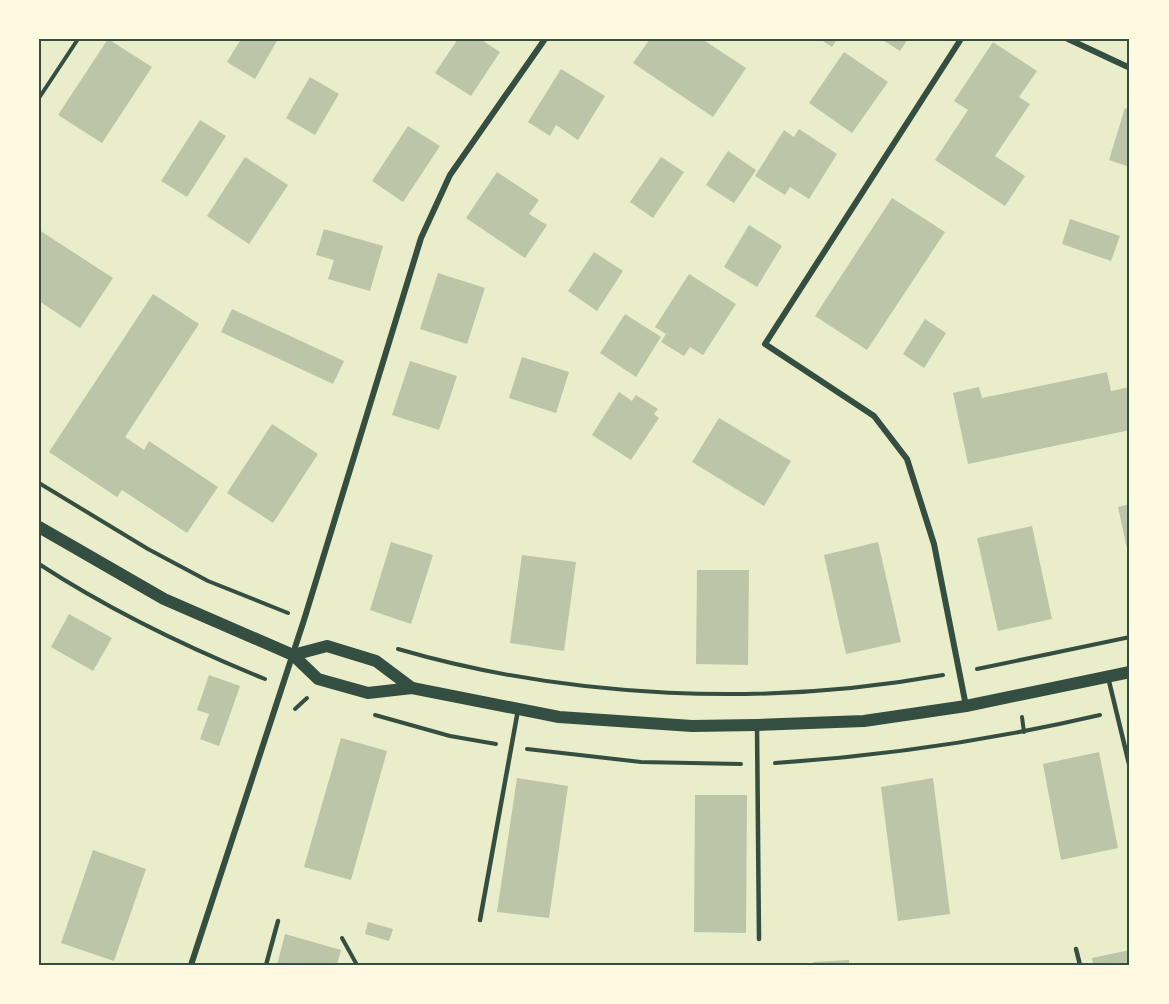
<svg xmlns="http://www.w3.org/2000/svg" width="1169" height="1004" viewBox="0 0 1169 1004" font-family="'Noto Sans',sans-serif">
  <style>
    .building { fill: #bcc5a7 }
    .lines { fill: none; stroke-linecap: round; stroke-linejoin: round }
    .path { stroke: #344e41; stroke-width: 4 }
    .service { stroke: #344e41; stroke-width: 4.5 }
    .minor { stroke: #344e41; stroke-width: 6 }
    .secondary { stroke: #344e41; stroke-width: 12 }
    .neatline { fill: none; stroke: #344e41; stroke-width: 2 }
  </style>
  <rect width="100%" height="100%" fill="#e9edc9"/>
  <g class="building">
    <polygon points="108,39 152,67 102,143 58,115"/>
    <polygon points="241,39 278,39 255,79 227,62"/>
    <polygon points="458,39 480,39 500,52 471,96 435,73"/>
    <polygon points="650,39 702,39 746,68 713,117 633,63"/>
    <polygon points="820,39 837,39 832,47"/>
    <polygon points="881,39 908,39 900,51"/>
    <polygon points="993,42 1037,71 1019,97 1030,104 995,156 1025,176 1005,206 935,160 968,110 954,101"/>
    <polygon points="844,52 888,82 852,133 809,103"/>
    <polygon points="561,69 605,96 578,140 556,125 550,136 528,122"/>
    <polygon points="310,77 339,94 315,135 286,118"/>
    <polygon points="1125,108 1130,110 1130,167 1109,160"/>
    <polygon points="200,120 226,136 187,197 161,181"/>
    <polygon points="408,126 440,146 403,202 372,181"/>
    <polygon points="799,129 837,154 809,199 790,187 785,195 755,176 784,130 794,137"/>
    <polygon points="728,151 756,170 734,203 706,185"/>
    <polygon points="245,157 288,185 249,244 207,216"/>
    <polygon points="661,157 684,172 653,218 630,202"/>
    <polygon points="497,172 539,200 529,214 547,225 525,258 466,218"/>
    <polygon points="892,198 945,232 867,350 815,316"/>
    <polygon points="1070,219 1120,236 1111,261 1062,244"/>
    <polygon points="749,225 782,246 757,287 724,267"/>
    <polygon points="324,229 383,246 370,291 328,279 334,260 316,255"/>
    <polygon points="39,230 113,278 80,328 39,301"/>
    <polygon points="594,252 623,271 597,311 568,291"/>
    <polygon points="438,273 485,288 467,344 420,329"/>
    <polygon points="689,274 736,304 703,355 690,347 684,356 661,342 666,334 655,327"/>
    <polygon points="153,294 199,324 125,437 144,450 149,441 218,487 187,533 122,490 117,497 49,452"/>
    <polygon points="232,309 344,361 333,384 221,332"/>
    <polygon points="625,314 661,337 636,377 600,353"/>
    <polygon points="925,319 946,333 924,368 903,354"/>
    <polygon points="522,357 569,372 556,413 509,398"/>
    <polygon points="410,361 457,376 439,430 392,415"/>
    <polygon points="1107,372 1111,391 1130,387 1130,430 968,464 953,393 979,387 982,398"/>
    <polygon points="619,392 632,401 636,395 658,409 654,414 659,418 631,460 592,435"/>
    <polygon points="719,418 791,461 764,506 692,462"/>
    <polygon points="272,424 318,454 273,523 227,493"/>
    <polygon points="1130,504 1130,557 1129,558 1118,507"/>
    <polygon points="1032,526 1052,619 998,631 977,538"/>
    <polygon points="391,542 433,555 411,624 370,610"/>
    <polygon points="878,542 901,642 846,654 824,555"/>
    <polygon points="522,555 576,562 564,651 510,643"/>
    <polygon points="697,570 749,570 748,665 696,664"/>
    <polygon points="69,614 112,638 93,671 51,647"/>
    <polygon points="209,675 240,686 219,746 200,739 209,714 197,710"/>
    <polygon points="341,738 387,751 351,880 304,867"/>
    <polygon points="1099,752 1118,848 1061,860 1043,764"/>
    <polygon points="517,778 568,786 549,918 497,912"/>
    <polygon points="933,778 950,914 898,921 881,787"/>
    <polygon points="695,795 747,795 746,933 694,932"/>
    <polygon points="93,850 146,869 114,961 61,943"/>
    <polygon points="368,922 393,929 389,941 365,934"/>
    <polygon points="285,934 341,950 337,965 277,965"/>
    <polygon points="1130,950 1130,965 1093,965 1092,958"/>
    <polygon points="849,960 849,965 813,965 813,962"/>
  </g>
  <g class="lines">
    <g class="path">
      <polyline points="39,98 78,39"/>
      <polyline points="39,483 148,549 208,581 288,613"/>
      <path d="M39 564C111 611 186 647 265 679"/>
      <path d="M398 649C570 699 766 707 943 675"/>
      <polyline points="977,669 1130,637"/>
      <polyline points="295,709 307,698"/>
      <polyline points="375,715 450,736 496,744"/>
      <polyline points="1022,717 1024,732"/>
      <polyline points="527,749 641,762 741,764"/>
      <path d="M775 763C885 756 992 740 1100 715"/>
      <polyline points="342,938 357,965"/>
    </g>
    <g class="service">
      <polyline points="1108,677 1130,768"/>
      <polyline points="757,726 759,939"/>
      <polyline points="480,920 518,710"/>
      <polyline points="1076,949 1080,965"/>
      <polyline points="266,965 278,921"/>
    </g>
    <g class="minor">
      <polyline points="961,39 765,344 874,416 907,459 934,544 966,706"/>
      <polyline points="1068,39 1130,68"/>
      <polyline points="191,965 304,620 421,238 450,175 545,39"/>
    </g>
    <g class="secondary">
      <polyline points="39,527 164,599 293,655 318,679 368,693 412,688 559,717 692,726 757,725 864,721 966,706 1130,672"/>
      <polyline points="293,655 327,646 376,661 412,688"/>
    </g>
  </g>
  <rect width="1169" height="1004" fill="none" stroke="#fefae0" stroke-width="81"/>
  <rect x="40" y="40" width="1088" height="924" class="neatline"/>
</svg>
